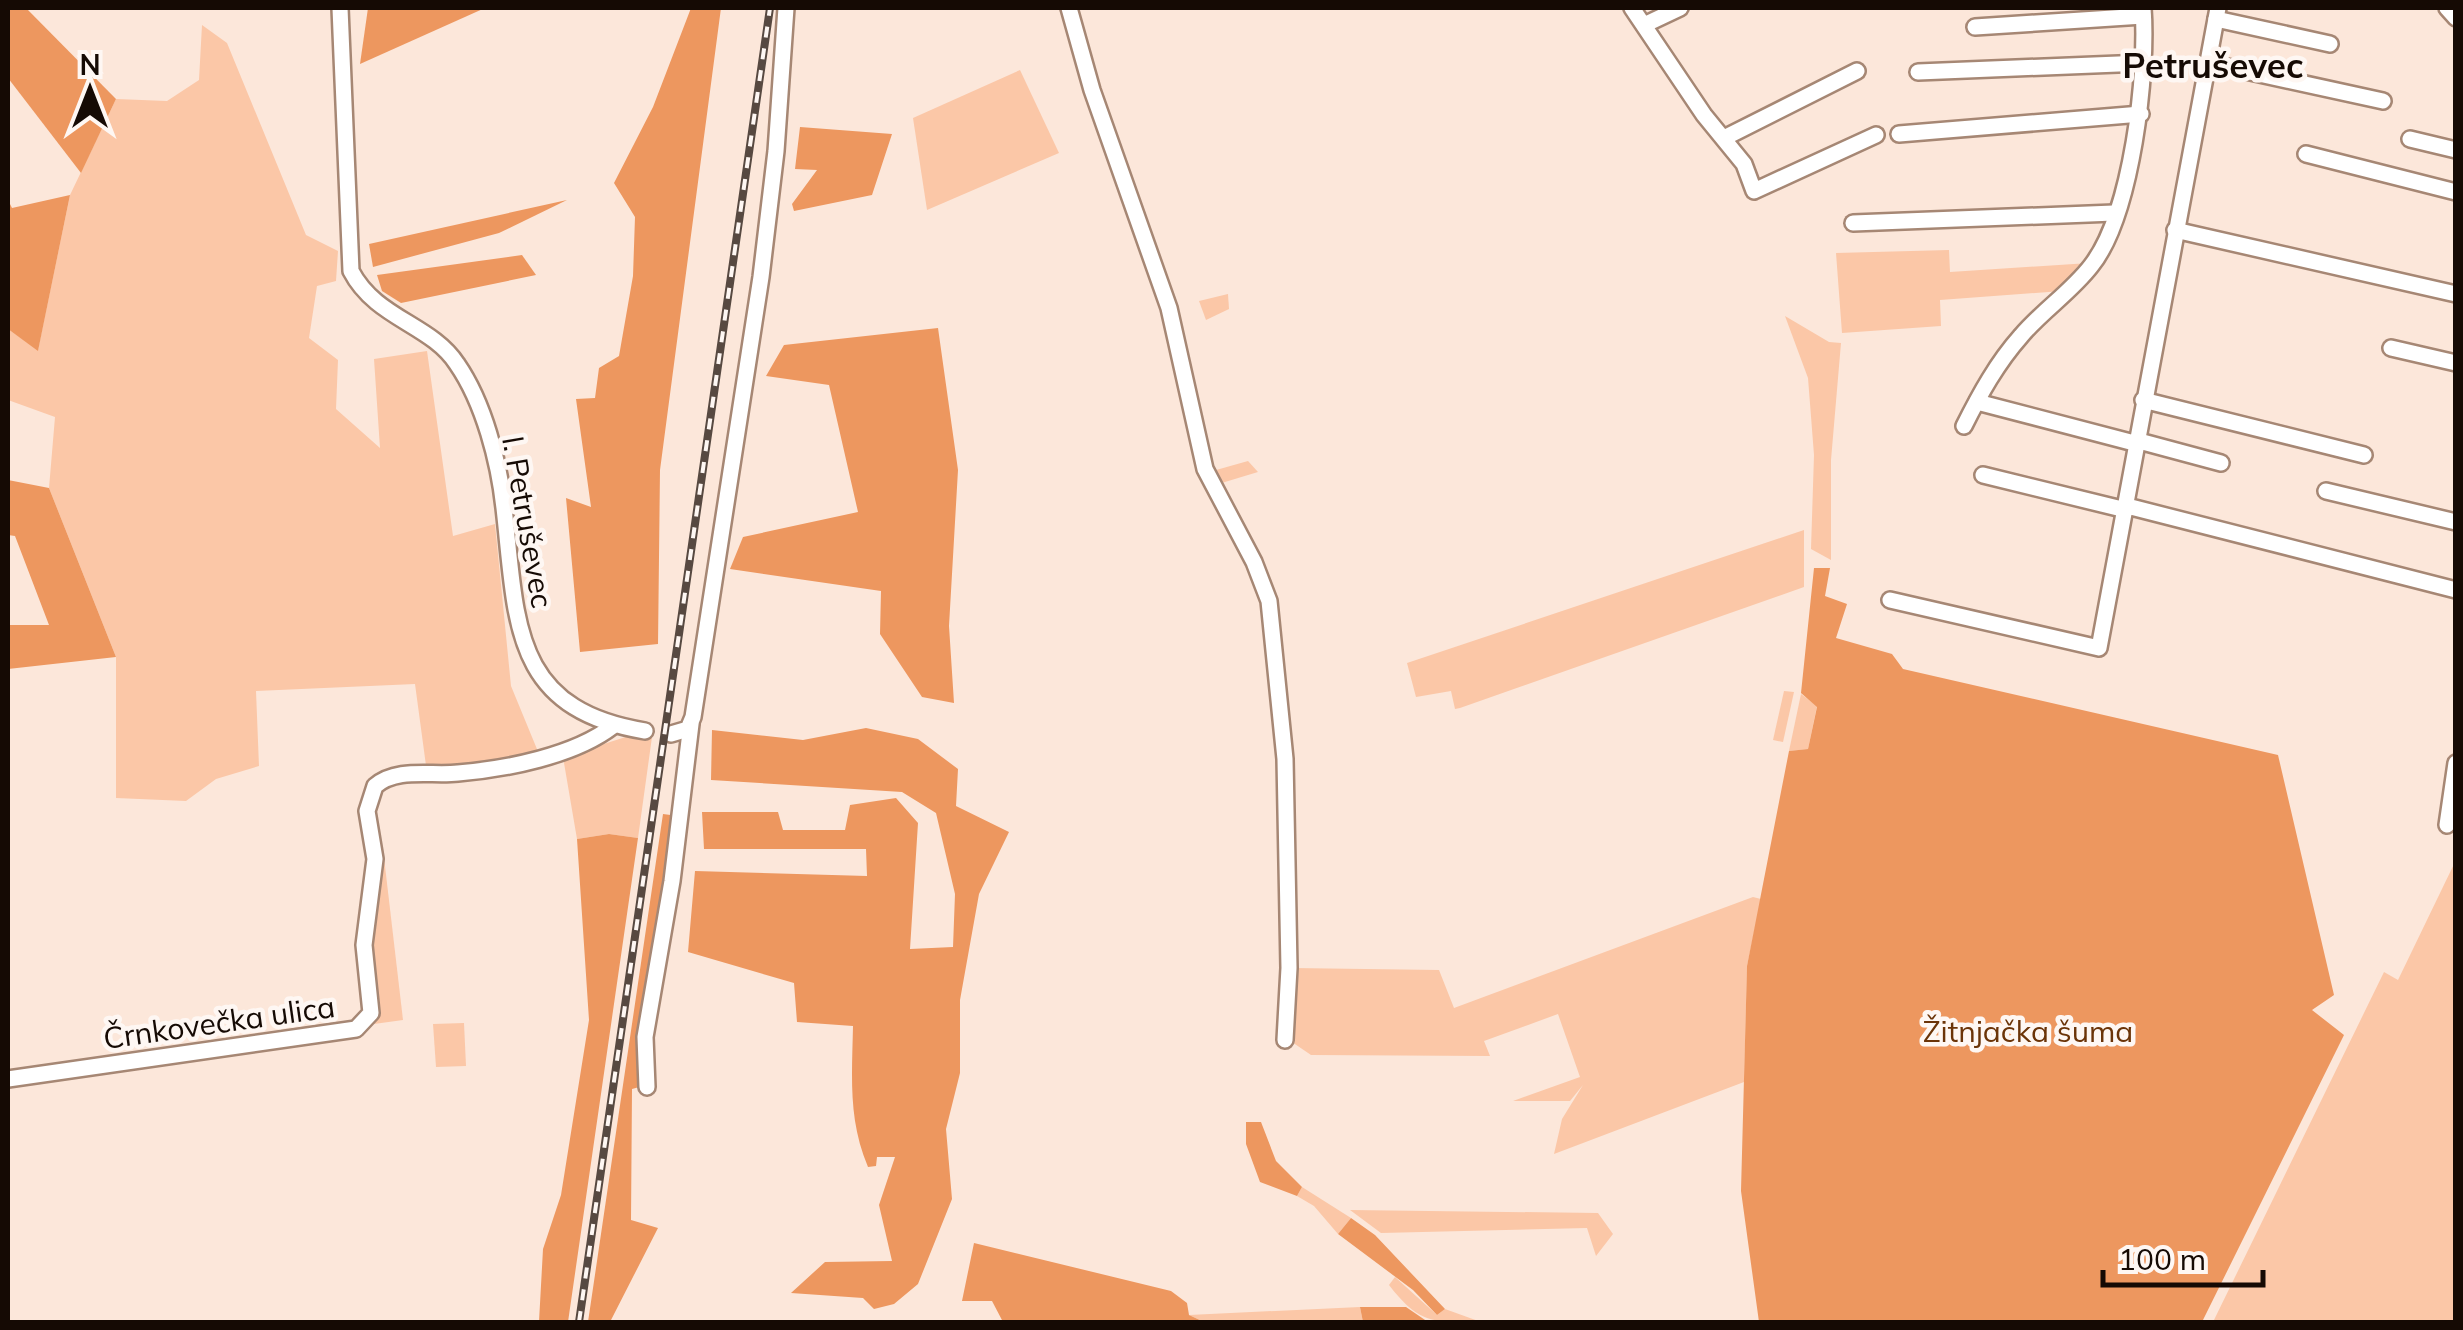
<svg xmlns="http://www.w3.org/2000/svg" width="2463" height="1330" viewBox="0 0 2463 1330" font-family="Mulish,sans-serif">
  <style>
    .green { fill: #fbc7a7 }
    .forest { fill: #ed975f }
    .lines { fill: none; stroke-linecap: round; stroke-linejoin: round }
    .minor-casing { stroke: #a68774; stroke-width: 20 }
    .minor { stroke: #fff; stroke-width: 15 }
    .rail-casing { stroke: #574941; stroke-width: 8 }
    .rail { stroke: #fef7f3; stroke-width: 4; stroke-dasharray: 11; stroke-linecap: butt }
    .labels { text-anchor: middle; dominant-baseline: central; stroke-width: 9; stroke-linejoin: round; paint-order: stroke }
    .street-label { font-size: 30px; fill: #150a04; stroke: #fef7f3 }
    .park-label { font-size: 30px; fill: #6b3408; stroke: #fef7f3 }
    .quarter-label { font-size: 35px; font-weight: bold; fill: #150a04; stroke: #fef7f3 }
  </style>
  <rect width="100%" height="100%" fill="#fce7da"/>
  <g class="green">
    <polygon points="202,25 227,43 306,235 338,251 336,281 317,286 309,338 338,360 336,409 380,448 374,359 427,351 453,536 495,524 511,686 539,754 427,773 415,684 256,691 259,766 216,779 186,801 116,798 116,657 49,488 55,417 8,400 8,329 38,350 70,195 116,99 167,101 199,80"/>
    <polygon points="1020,70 1059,153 927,210 913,118"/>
    <polygon points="1949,250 1950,272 2089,263 2062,291 1940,300 1941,326 1842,333 1836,253"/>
    <polygon points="1228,294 1229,309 1206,320 1199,301"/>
    <polygon points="1785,316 1829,342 1841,343 1831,460 1831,560 1811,549 1814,455 1808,378"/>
    <polygon points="1248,461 1258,472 1215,485 1209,472"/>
    <polygon points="1804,530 1804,587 1460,708 1455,709 1451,691 1416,697 1407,663"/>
    <polygon points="1784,691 1794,692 1783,742 1773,740"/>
    <polygon points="1801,694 1817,706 1808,749 1789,751"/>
    <polygon points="635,734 652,737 638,838 609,834 577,839 563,757"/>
    <polygon points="383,849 403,1020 374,1024 368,947"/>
    <polygon points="2455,862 2455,1322 2213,1322 2384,972 2398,980"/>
    <polygon points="1753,897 1761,899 1747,966 1744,1082 1554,1154 1562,1119 1583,1085 1570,1101 1513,1101 1580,1077 1558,1014 1484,1041 1490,1056 1311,1055 1289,1040 1292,968 1439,970 1454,1008"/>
    <polygon points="464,1023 466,1066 436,1067 433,1024"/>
    <polygon points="1302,1187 1351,1218 1338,1234 1314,1206 1297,1196"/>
    <polygon points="1350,1210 1598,1213 1613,1234 1596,1256 1587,1228 1381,1233"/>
    <path d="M1395 1277 1437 1315 1445 1309 1481 1322C1433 1322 1420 1325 1389 1285Z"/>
    <polygon points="1360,1307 1363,1322 1204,1322 1189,1315"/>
  </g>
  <g class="forest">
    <polygon points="8,8 26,8 116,99 81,173 8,78"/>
    <polygon points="368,8 485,8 360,64"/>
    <polygon points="691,8 721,8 660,470 658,644 580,652 566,498 591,507 576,399 595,398 599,368 619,356 633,276 635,217 614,183 653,107"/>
    <polygon points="800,127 892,134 872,195 794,211 792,204 817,170 795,169"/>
    <polygon points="70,195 38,351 8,329 8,200 12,208"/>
    <polygon points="567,200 499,233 373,267 369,244"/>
    <polygon points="522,255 536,275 401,303 382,291 377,275"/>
    <polygon points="938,328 958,470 949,626 954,703 922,697 880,634 881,591 730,569 743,537 858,512 829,385 766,376 784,345"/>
    <polygon points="8,480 49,488 116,657 8,669 8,625 49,625 15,536 8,535"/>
    <polygon points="1814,568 1830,568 1825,596 1847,604 1836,638 1892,654 1903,669 2278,755 2334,995 2312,1010 2344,1035 2202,1322 1759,1322 1741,1191 1747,966 1789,751 1808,749 1817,707 1801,693"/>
    <path d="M866 728 918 739 958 769 956 806 1009 832 979 894 960 1000V1073L946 1129 952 1199 918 1284 894 1304 874 1309 863 1298 791 1293 825 1262 892 1261 879 1205 895 1157H877L876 1166 868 1167C848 1119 852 1077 853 1026L797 1022 794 983 688 952 695 871 867 876 866 849H704L702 812H778L783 830H845L850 805 896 798 918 823 910 949 953 947 955 894 936 813 902 792 711 780 712 730 803 740Z"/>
    <polygon points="663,814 678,816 643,1086 632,1089 631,1220 658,1228 610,1322 588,1322"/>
    <polygon points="609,834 638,838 568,1322 539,1322 543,1249 561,1195 589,1020 577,839"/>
    <polygon points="1246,1122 1261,1122 1276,1161 1302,1187 1297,1196 1260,1182 1246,1144"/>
    <polygon points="1351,1218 1375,1235 1445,1309 1437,1315 1413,1290 1338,1234"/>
    <polygon points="974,1243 1171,1291 1187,1303 1189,1315 1204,1322 1003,1322 992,1301 962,1301"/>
    <polygon points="1360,1307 1406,1307 1428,1322 1363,1322"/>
  </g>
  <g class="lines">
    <defs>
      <g id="minor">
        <path d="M340 8 351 271C376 319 431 324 457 364 484 403 499 462 504 508 517 620 510 709 645 731"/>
        <polyline points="1069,8 1092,90 1169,308 1205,469 1254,562 1269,601 1285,759 1289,968 1285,1040"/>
        <polyline points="1632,8 1704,115 1744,164 1754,191 1876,135"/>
        <polyline points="2447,8 2456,18"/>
        <polyline points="2216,19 2330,44"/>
        <polyline points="1644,25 1680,8"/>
        <polyline points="1975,27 2143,16"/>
        <polyline points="2209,63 2383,101"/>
        <polyline points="1918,72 2143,63"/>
        <polyline points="1899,134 2141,114"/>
        <polyline points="1724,138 1857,71"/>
        <polyline points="2410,139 2456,150"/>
        <polyline points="2306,154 2456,192"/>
        <polyline points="1853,223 2114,213"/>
        <polyline points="2175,230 2456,294"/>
        <polyline points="2391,348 2456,363"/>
        <polyline points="2143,400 2364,455"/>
        <polyline points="1977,402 2138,444"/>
        <path d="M1964 426C1980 394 1997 363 2021 336 2042 311 2071 292 2091 266 2132 215 2148 72 2143 8"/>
        <polyline points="2139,441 2221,463"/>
        <polyline points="1983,475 2126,510"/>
        <polyline points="2326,491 2456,522"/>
        <polyline points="2127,506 2456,590"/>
        <path d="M1890 600 2099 648C2139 435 2178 221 2218 8"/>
        <polyline points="671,734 688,729 693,717 761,277 776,151 786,8"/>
        <polyline points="2447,825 2456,763"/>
        <path d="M8 1079 356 1029 371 1013 364 945 375 859 367 811 375 786C397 767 431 776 458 773 506 769 574 756 613 726"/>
        <polyline points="647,1087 645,1037 672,881 691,724"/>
      </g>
    </defs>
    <use href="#minor" class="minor-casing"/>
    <use href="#minor" class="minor"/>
    <defs>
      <polyline id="rail" points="579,1322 770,8"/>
    </defs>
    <use href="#rail" class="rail-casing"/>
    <use href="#rail" class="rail"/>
  </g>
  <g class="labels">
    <g class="street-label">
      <text transform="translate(528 522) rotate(80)">I. Petruševec</text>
      <text transform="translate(219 1022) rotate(-8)">Črnkovečka ulica</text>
    </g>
    <g class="park-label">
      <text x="2028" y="1031">Žitnjačka šuma</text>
    </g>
    <g class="quarter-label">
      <text x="2213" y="65">Petruševec</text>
    </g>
  </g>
  <rect width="2463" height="1330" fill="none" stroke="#150a04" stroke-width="20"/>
  <g transform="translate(90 90)" stroke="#fef7f3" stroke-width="8" paint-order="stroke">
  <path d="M0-8L18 38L0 25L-18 38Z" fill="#150a04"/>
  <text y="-15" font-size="28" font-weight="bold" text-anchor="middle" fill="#150a04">N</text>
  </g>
  <path d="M2103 1270v15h160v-15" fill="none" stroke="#150a04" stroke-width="5"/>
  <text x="2118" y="1270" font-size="30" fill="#150a04" stroke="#fef7f3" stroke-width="8" paint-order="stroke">100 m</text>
</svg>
